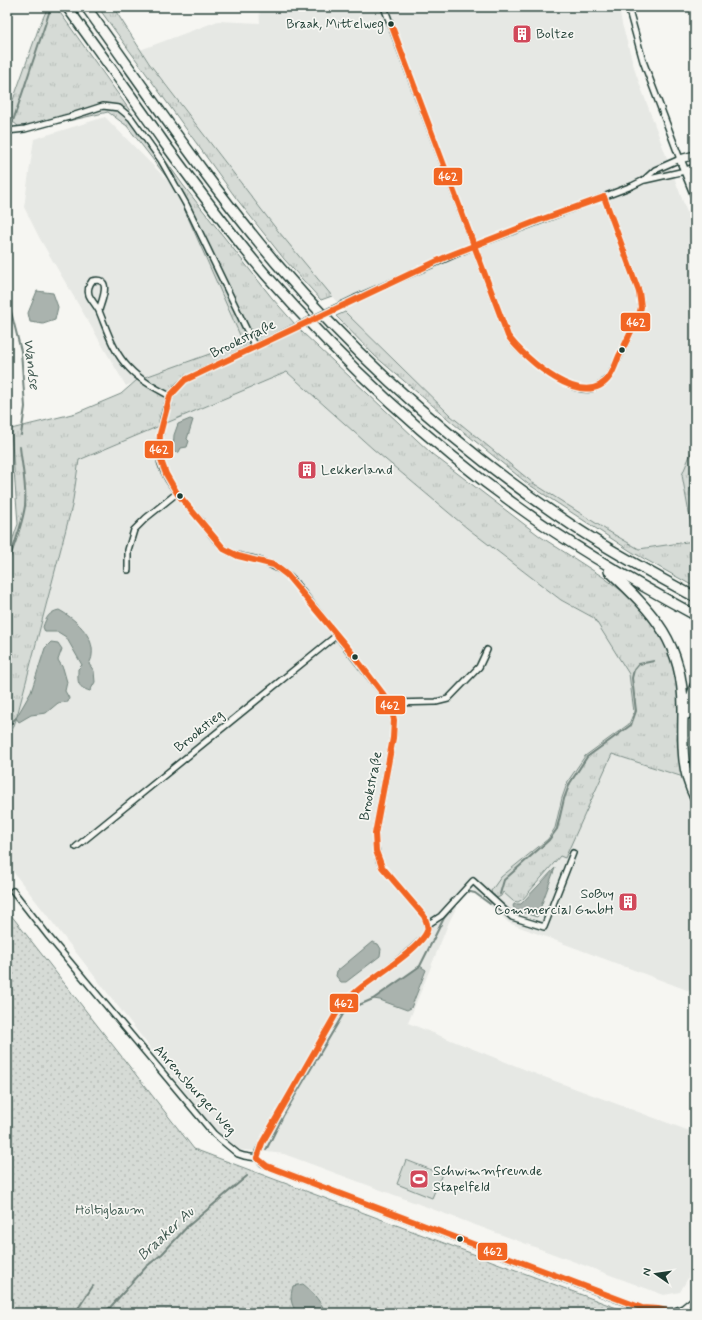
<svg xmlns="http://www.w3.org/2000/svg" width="702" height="1320" viewBox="0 0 702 1320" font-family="Mynerve,sans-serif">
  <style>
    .built { fill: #e6e8e4 }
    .grass { fill: url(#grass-tufts); stroke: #7a8c85 }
    .park { fill: url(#park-dots); stroke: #7a8c85 }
    .garden { fill: #d6dbd6; stroke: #7a8c85 }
    .water { fill: #aab3ae; stroke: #72847d }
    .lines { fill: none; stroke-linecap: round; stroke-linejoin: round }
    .stream { stroke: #72847d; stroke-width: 2 }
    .minor-casing { stroke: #1f3d34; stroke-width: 8 }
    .secondary-casing { stroke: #1f3d34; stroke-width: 10 }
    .motorway-casing { stroke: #1f3d34; stroke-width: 12 }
    .minor { stroke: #f6f6f2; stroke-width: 5 }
    .secondary { stroke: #f6f6f2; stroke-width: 7 }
    .motorway { stroke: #f6f6f2; stroke-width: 9 }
    .minor-bridge-casing { stroke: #1f3d34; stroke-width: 8; stroke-linecap: butt }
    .minor-bridge { stroke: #f6f6f2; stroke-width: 5 }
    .bus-1-casing { stroke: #f6f6f2; stroke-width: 9 }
    .bus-1 { stroke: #f26522; stroke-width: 6 }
    .bus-dot { fill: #1f3d34; stroke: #f6f6f2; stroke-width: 1.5 }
    .labels { text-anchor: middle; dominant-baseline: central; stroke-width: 3.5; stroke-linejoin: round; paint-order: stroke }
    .bus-label { font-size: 13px; fill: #1f3d34; stroke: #f6f6f2; text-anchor: end }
    .poi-label { font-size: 14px; fill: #1f3d34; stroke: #f6f6f2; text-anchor: start }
    .street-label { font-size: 14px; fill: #1f3d34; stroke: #f6f6f2 }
    .park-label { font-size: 14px; fill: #445d54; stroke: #f6f6f2 }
    .water-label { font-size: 15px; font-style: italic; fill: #425a52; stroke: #f6f6f2 }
    .line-badge { stroke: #f6f6f2; stroke-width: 1.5 }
    .badge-label { font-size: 11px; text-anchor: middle; font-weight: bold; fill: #fff }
  </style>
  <defs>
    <pattern id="grass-tufts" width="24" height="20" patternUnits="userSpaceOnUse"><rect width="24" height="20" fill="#d6dbd6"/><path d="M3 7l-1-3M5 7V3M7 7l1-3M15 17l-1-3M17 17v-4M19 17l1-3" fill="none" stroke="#b7bdb8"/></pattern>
    <pattern id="park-dots" width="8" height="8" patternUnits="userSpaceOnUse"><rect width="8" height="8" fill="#d6dbd6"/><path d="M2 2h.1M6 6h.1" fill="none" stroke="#b7bdb8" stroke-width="1.8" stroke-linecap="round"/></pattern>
  </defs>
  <rect width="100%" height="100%" fill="#f6f6f2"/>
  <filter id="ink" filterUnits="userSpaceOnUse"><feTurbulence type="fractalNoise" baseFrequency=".025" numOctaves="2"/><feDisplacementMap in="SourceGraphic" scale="8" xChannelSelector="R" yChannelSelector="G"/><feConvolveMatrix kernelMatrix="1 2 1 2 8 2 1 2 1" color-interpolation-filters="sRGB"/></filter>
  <g filter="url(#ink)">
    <g class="built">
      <polygon points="259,7 619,7 622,24 636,74 695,234 695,443 682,475 694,541 639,549 608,531 533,483 451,416 345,312 274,226 140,50 218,21 260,23"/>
      <polygon points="105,117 175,188 244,343 146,377 126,386 40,239 24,207 34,139"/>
      <polygon points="287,372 373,449 467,528 561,600 594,618 629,674 634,712 629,724 597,749 683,778 695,808 695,993 509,923 472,889 459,902 449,922 408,1023 536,1074 695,1133 695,1245 688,1278 680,1292 664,1295 284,1154 258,1151 240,1150 216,1132 7,864 7,746 16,720 72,506 79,460"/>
    </g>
    <g class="grass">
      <polygon points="48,7 56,7 183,185 272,298 302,332 432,454 541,537 603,577 626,594 650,619 660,633 670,652 677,681 679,700 677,739 679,759 683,777 612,754 565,858 560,856 523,899 518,902 513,901 503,892 501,896 497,898 492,894 491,891 501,877 548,839 555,828 562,798 568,781 585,756 629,724 634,712 629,674 594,618 561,600 467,528 373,449 287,372 79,460 72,506 16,720 7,745 7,555 18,524 11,429 76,413 121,394 137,380 243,342 175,188 127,126 108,112 24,131 7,117 39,27"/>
      <polygon points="98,7 113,7 149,63 274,226 332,296 321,300 284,259 236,198"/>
      <polygon points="345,312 451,416 533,483 608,531 639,549 694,541 682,475 695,443 695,587 632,552 528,484 454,424 375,356 336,316"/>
    </g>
    <polygon class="park" points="7,910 194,1149 630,1313 7,1313"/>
    <polygon class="garden" points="406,1160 442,1174 432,1198 397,1184"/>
    <g class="water">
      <polygon points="37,291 53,293 58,307 55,320 43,324 30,322 28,313"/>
      <polygon points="190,419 193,420 187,439 189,441 187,447 181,448 179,452 176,453 173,450 174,435 178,424"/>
      <path d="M59 610C74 618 95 636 92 655 92 658 90 662 89 664L94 671 95 682 90 691C76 687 78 681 78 669L82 665 66 637 58 632H45L43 627C46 618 49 612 59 610Z"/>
      <polygon points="51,642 58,643 62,649 58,660 63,668 67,682 65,691 69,698 68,702 58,703 46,713 31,715 19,722 16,718 31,692 45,648"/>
      <polygon points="555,868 537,917 515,910 513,906 514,904 521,904"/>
      <polygon points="372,942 378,944 381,949 380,956 346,982 341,982 336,976 337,971"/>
      <polygon points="420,966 426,970 411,1008 407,1010 380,1000 373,999"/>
      <path d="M303 1284C312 1291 318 1299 324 1309V1313H297C290 1303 290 1297 293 1286Z"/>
    </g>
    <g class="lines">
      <g class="stream">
        <polyline points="11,127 50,10"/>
        <polyline points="7,143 10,134"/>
        <polyline points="7,296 21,351 25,407 21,435"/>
        <path d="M695 465C687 479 691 490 695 504"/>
        <path d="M7 565C14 546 22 526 25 506 27 487 22 466 20 447"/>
        <polyline points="7,727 16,718"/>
        <polyline points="465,893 466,891 475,893 490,904"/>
        <polyline points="500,894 504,880 549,840 557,829 564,799 570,783 587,757 631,725 636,711 632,678 634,670 639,664 654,661"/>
        <polyline points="266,1150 283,1116 345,1011 373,999 420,966 444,918 461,898"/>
        <polyline points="75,1313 93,1286"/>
        <polyline points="105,1313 147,1266 162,1254 187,1227 247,1176"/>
      </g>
      <defs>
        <g id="minor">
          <path d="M384 7 508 336C519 354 567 393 590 389 598 388 604 382 610 376L639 315 641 307 639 292 604 197"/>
          <polyline points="7,131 25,129 69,117 103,106 119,108 131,118 161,160 187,206 255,347"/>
          <polyline points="645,180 685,171"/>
          <polyline points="356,298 474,246 632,186 644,180 655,170 680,159 643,61 628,7"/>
          <path d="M99 310C102 300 113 276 92 281 89 285 87 289 89 295 91 300 96 305 99 311 107 330 113 352 129 368 140 380 155 388 170 396"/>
          <polyline points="128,570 128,550 134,530 146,518 177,493"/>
          <polyline points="390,703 436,702 448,699 479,667 487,650"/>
          <polyline points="76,847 337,635"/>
          <polyline points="13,891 49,937 214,1134 238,1154 244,1156 257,1158 262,1163 267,1166 653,1313"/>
          <polyline points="427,925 441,916 473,881 512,917 544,927 573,853"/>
          <path d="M257 1158 258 1152 262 1143 340 1007C346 1001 352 995 358 990 371 980 424 944 427 931 429 926 426 921 424 916L382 867C376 856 375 846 375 834L393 738 394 720 390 703 293 580C281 568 267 562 250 558 241 556 232 555 225 549 216 543 208 530 201 521 185 503 162 479 159 455 158 442 161 431 163 419 168 400 170 392 185 380L275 337"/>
          <polyline points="647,1308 676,1313"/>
          <polyline points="672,1312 683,1308 695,1298"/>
        </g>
        <g id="secondary">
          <polyline points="695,155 680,159 695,196"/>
          <polyline points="685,171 695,168"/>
        </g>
        <g id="motorway">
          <path d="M67 7C100 53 133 98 165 144 197 188 230 233 266 275 341 360 424 439 517 506 573 547 634 582 695 615"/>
          <path d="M86 7C148 93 207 182 276 263 363 365 465 454 576 528 614 553 655 575 695 597"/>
          <path d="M609 571C654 613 683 643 683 708 683 740 680 768 695 798"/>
          <polyline points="687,714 689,703 695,686"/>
        </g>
      </defs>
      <use href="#minor" class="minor-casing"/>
      <use href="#secondary" class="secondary-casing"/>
      <use href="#motorway" class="motorway-casing"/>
      <use href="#minor" class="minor"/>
      <use href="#secondary" class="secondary"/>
      <use href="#motorway" class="motorway"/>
      <defs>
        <polyline id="minor-bridge" points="275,337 356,298"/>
      </defs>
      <use href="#minor-bridge" class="minor-bridge-casing"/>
      <use href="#minor-bridge" class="minor-bridge"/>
      <defs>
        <g id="bus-1">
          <path d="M391 24 508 336C525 359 585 413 610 376 614 370 616 363 619 356 626 343 632 329 639 315L641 307 639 292 604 197"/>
          <path d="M257 1158 262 1143 340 1007C346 1001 352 995 358 990 374 977 421 948 427 931 429 926 426 921 424 916L382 867 376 851 375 834 393 738 394 720 390 703 351 652 287 575 274 565 238 556 224 549 177 493 166 474 159 455 160 434 170 396 185 380 448 256 537 221 604 197"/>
          <polyline points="257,1158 267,1166 642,1308 658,1309 676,1313"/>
        </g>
      </defs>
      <use href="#bus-1" class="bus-1-casing"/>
      <use href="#bus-1" class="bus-1"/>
    </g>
  </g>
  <defs>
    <symbol id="building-square" viewBox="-11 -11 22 22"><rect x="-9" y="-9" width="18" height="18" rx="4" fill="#d1495b" stroke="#f6f6f2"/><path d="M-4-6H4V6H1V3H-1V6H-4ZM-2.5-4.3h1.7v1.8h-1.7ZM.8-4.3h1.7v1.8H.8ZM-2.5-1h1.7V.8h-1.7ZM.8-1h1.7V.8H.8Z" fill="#fff"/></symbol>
    <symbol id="stadium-square" viewBox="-11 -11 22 22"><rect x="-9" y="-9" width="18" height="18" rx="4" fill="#d1495b" stroke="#f6f6f2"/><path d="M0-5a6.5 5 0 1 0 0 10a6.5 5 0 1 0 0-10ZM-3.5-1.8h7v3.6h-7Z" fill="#fff"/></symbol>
  </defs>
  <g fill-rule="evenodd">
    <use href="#building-square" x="511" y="23" width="22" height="22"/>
    <use href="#building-square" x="296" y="459" width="22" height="22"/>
    <use href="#building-square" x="617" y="891" width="22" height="22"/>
    <use href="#stadium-square" x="408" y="1168" width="22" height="22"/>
  </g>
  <g class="bus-dot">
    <circle cx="391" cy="24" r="3.5"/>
    <circle cx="622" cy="350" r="3.5"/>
    <circle cx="180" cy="496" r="3.5"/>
    <circle cx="355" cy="657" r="3.5"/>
    <circle cx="460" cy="1239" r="3.5"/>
  </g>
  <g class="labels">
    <g class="bus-label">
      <text x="384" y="24">Braak, Mittelweg</text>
    </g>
    <g class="poi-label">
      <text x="536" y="34">Boltze</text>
      <text x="321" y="470">Lekkerland</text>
      <text x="614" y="894" text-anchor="end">SoBuy<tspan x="614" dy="16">Commercial GmbH</tspan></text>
      <text x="433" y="1171">Schwimmfreunde<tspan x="433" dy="16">Stapelfeld</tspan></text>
    </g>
    <g class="street-label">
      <text transform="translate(243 339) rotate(-26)">Brookstraße</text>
      <text transform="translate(199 731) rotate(-39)">Brookstieg</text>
      <text transform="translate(371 786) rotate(-79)">Brookstraße</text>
      <text transform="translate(195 1090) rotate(48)">Ahrensburger Weg</text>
    </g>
    <g class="park-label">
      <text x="110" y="1210">Höltigbaum</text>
    </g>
    <g class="water-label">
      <text transform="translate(31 364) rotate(83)">Wandse</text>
      <text transform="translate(166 1234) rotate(-43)">Braaker Au</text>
    </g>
  </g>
  <g class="line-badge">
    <rect x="433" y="167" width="30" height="19" rx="4" fill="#f26522"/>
    <rect x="620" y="312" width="31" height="20" rx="4" fill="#f26522"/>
    <rect x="144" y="440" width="30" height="19" rx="4" fill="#f26522"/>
    <rect x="375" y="695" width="31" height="20" rx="4" fill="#f26522"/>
    <rect x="329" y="993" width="30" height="20" rx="4" fill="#f26522"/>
    <rect x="477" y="1242" width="31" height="19" rx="4" fill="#f26522"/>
  </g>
  <g class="badge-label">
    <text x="448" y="180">462</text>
    <text x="636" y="326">462</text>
    <text x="159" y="453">462</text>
    <text x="390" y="709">462</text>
    <text x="344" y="1007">462</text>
    <text x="493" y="1255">462</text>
  </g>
  <rect width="702" height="1320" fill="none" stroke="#f6f6f2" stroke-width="24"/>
  <rect x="12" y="12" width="678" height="1296" fill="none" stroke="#1f3d34" stroke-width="1.5" filter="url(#ink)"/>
  <g transform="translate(656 1274) rotate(283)" stroke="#f6f6f2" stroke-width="3" paint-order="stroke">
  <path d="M0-3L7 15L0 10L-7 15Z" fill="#1f3d34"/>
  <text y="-6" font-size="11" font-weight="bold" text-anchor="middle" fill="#1f3d34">N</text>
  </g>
</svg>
